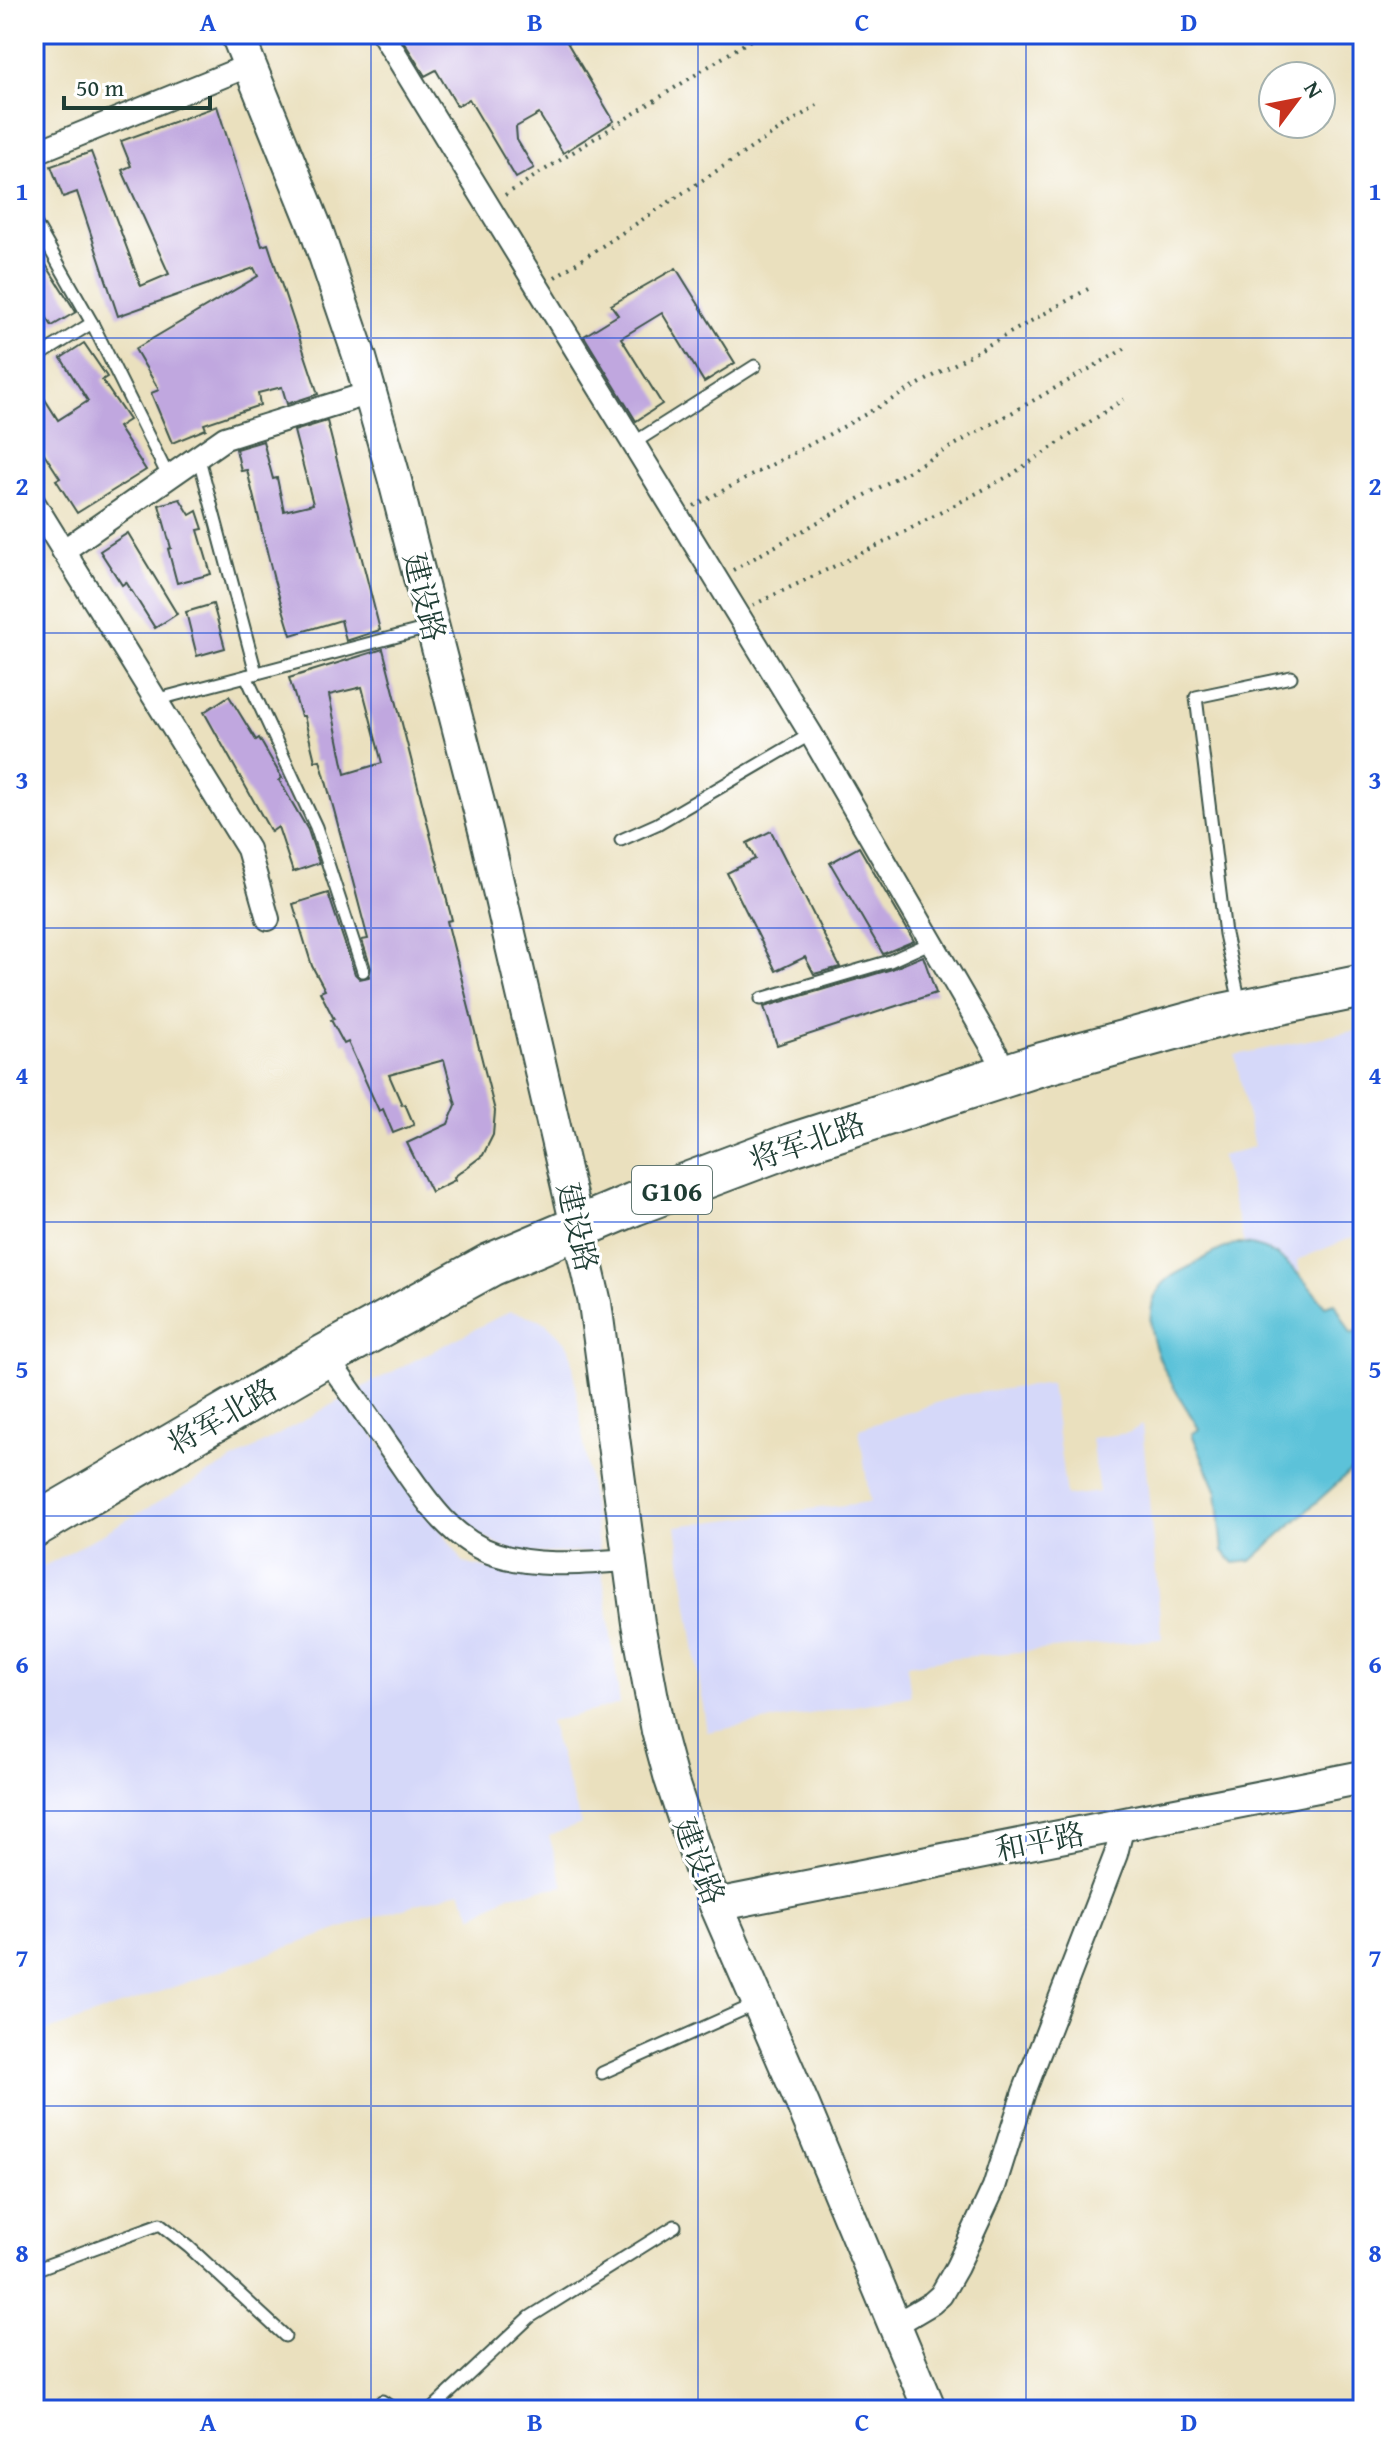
<svg xmlns="http://www.w3.org/2000/svg" width="1397" height="2444" viewBox="0 0 1397 2444" font-family="'Gentium Book Plus','Noto Serif SC',serif">
  <style>
    .built { fill: #d5d8f9 }
    .water { fill: #5cc2d9; stroke: #3e8086; stroke-width: 2 }
    .building { fill: #c0a7df; fill-rule: evenodd }
    .lines { fill: none; stroke-linecap: round; stroke-linejoin: round }
    .lane-casing { stroke: #3d5549; stroke-width: 15 }
    .street-casing { stroke: #3d5549; stroke-width: 26 }
    .secondary-casing { stroke: #3d5549; stroke-width: 36 }
    .highway-casing { stroke: #3d5549; stroke-width: 46 }
    .path { stroke: #3d5549; stroke-width: 4; stroke-dasharray: 2 6; stroke-linecap: butt }
    .lane { stroke: #fff; stroke-width: 11 }
    .street { stroke: #fff; stroke-width: 22 }
    .secondary { stroke: #fff; stroke-width: 32 }
    .highway { stroke: #fff; stroke-width: 42 }
    .grid { fill: none; stroke: #1d4ed8; stroke-width: 2; stroke-opacity: 0.55 }
    .labels { text-anchor: middle; dominant-baseline: central; stroke-width: 6; stroke-linejoin: round; paint-order: stroke }
    .shield { fill: #fff; stroke: #627771; stroke-width: 2 }
    .shield-label { font-size: 28px; font-weight: bold; fill: #1f3d34 }
    .street-label { font-size: 30px; fill: #1f3d34; stroke: #fff }
    .neatline { fill: none; stroke: #1d4ed8; stroke-width: 3 }
    .grid-label { font-size: 26px; text-anchor: middle; font-weight: bold; fill: #1d4ed8 }
  </style>
  <rect width="100%" height="100%" fill="#fff"/>
  <filter id="ink" filterUnits="userSpaceOnUse"><feTurbulence type="fractalNoise" baseFrequency=".0125" numOctaves="2"/><feDisplacementMap in="SourceGraphic" scale="16" xChannelSelector="R" yChannelSelector="G"/><feConvolveMatrix kernelMatrix="1 2 1 2 8 2 1 2 1" color-interpolation-filters="sRGB"/></filter>
  <filter id="wash" filterUnits="userSpaceOnUse"><feTurbulence type="fractalNoise" baseFrequency=".006" numOctaves="4" result="noise"/><feDisplacementMap in="SourceGraphic" scale="32" xChannelSelector="R" yChannelSelector="G"/><feGaussianBlur stdDeviation="1.8" result="paint"/><feColorMatrix in="noise" values="0 0 0 0 0 0 0 0 0 0 0 0 0 0 0 0 0 1.4 0 .05"/><feComposite in="paint" operator="in"/></filter>
  <g filter="url(#wash)">
    <rect width="100%" height="100%" fill="#eae0be"/>
    <g class="built">
      <polygon points="1363,1029 1363,1233 1297,1260 1300,1273 1270,1252 1244,1244 1221,1156 1254,1147 1235,1055"/>
      <polygon points="510,1311 536,1318 547,1324 565,1341 571,1351 599,1552 517,1554 481,1536 433,1493 359,1389"/>
      <polygon points="1051,1383 1066,1496 1099,1492 1091,1438 1128,1433 1142,1425 1162,1639 952,1658 907,1665 911,1696 707,1732 676,1526 870,1502 859,1429 960,1395"/>
      <polygon points="347,1396 464,1563 493,1570 544,1572 602,1569 620,1704 549,1722 581,1824 549,1836 564,1886 509,1895 473,1916 460,1891 374,1917 34,2036 34,1572"/>
    </g>
    <path class="water" d="M1235 1244C1277 1242 1302 1277 1325 1306L1335 1303 1351 1334 1358 1331 1363 1342V1460L1251 1561 1234 1563 1223 1551 1217 1492 1192 1434 1199 1429C1178 1392 1130 1331 1160 1288 1167 1277 1180 1272 1191 1266 1205 1258 1219 1249 1235 1244Z"/>
    <g id="blocks">
      <g class="building">
        <polygon points="399,34 562,34 614,121 563,153 539,114 516,127 517,140 534,168 516,178 469,99 457,106 436,70 425,76"/>
        <polygon points="217,106 262,246 268,244 318,394 287,404 282,387 258,393 260,405 204,424 206,429 172,443 151,393 159,390 135,349 258,276 254,268 118,316 77,192 63,197 51,166 91,152 141,286 169,274 122,170 131,166 121,141"/>
        <polygon points="34,246 76,312 52,326 34,298"/>
        <polygon points="676,268 735,363 704,382 662,313 621,338 662,404 636,421 584,336 618,315 611,305"/>
        <polygon points="84,343 107,377 102,380 129,420 118,427 146,470 77,513 56,480 60,478 34,438 34,382 58,420 88,401 61,358"/>
        <polygon points="327,421 380,630 346,641 341,620 291,635 274,580 247,470 241,471 236,449 263,441 273,479 277,478 284,511 313,504 294,431"/>
        <polygon points="180,499 190,515 197,511 203,529 198,530 211,574 177,583 168,549 171,548 159,505"/>
        <polygon points="128,533 177,614 155,628 126,582 122,585 100,551"/>
        <polygon points="213,604 225,648 197,656 186,612"/>
        <path d="M383 649 452 920 447 921 495 1111 493 1135 483 1155 454 1177 455 1180 431 1192 407 1143 448 1124 456 1105 444 1060 389 1075 402 1105 405 1104 414 1125 393 1133 383 1109 379 1111 348 1042 344 1044 331 1020 334 1019 320 992 325 990 312 966 293 904 328 893 355 974 360 979 369 977 371 968 362 940 368 939 334 810 320 760 315 761 304 716H301L289 678ZM362 687 382 763 345 774 329 695Z"/>
        <polygon points="229,696 256,740 259,738 282,778 279,780 308,830 319,863 293,872 278,827 271,832 204,712"/>
        <polygon points="771,831 840,967 814,974 805,957 776,971 727,873 755,859 747,843"/>
        <polygon points="859,847 914,941 883,954 830,863"/>
        <polygon points="923,956 936,993 777,1045 764,1007 892,969"/>
      </g>
    </g>
  </g>
  <g filter="url(#ink)">
    <use href="#blocks" fill-opacity="0" stroke="#3d5549" stroke-width="2"/>
    <g class="lines">
      <defs>
        <g id="lane">
          <polyline points="34,221 92,323 168,476"/>
          <polyline points="34,359 92,323"/>
          <polyline points="632,444 755,366"/>
          <polyline points="198,455 256,673"/>
          <polyline points="246,676 316,827 363,971"/>
          <polyline points="155,700 432,627"/>
          <polyline points="621,840 657,824 811,734"/>
          <polyline points="1237,989 1225,934 1196,697 1291,677"/>
          <polyline points="761,999 890,961 932,942"/>
          <polyline points="602,2073 758,2003"/>
          <polyline points="34,2270 160,2224 189,2247 285,2336"/>
          <polyline points="382,2401 395,2410"/>
          <polyline points="431,2410 530,2317 675,2226"/>
        </g>
        <g id="street">
          <polyline points="383,34 811,734 997,1055"/>
          <polyline points="34,153 250,65"/>
          <polyline points="34,503 248,849 268,919"/>
          <polyline points="63,551 225,438 370,393"/>
          <path d="M325 1356C347 1386 368 1417 389 1447 418 1487 445 1538 495 1554 539 1568 584 1563 629 1560"/>
          <polyline points="895,2325 932,2303 941,2295 957,2267 994,2187 1024,2092 1116,1854 1123,1825"/>
        </g>
        <g id="secondary">
          <polyline points="237,34 316,229 360,358 394,477 485,830 595,1303 638,1623 658,1731 671,1779 703,1875 803,2105 930,2410"/>
          <polyline points="716,1905 1363,1777"/>
        </g>
        <polyline id="highway" points="34,1526 325,1356 490,1265 634,1204 791,1145 1035,1066 1222,1015 1363,986"/>
      </defs>
      <use href="#lane" class="lane-casing"/>
      <use href="#street" class="street-casing"/>
      <use href="#secondary" class="secondary-casing"/>
      <use href="#highway" class="highway-casing"/>
      <g class="path">
        <polyline points="505,195 760,34"/>
        <polyline points="555,277 817,105"/>
        <polyline points="694,506 841,428 1088,289"/>
        <polyline points="733,570 1128,347"/>
        <polyline points="753,605 883,543 1011,475 1124,399"/>
      </g>
      <use href="#lane" class="lane"/>
      <use href="#street" class="street"/>
      <use href="#secondary" class="secondary"/>
      <use href="#highway" class="highway"/>
    </g>
  </g>
  <path class="grid" d="M371 34V2410M698 34V2410M1026 34V2410M34 338H1363M34 633H1363M34 928H1363M34 1222H1363M34 1516H1363M34 1811H1363M34 2106H1363"/>
  <g class="labels">
    <rect class="shield" x="632" y="1166" width="80" height="48" rx="6"/>
    <g class="shield-label">
      <text x="672" y="1190">G106</text>
    </g>
    <g class="street-label">
      <text transform="translate(425 597) rotate(76)">建设路</text>
      <text transform="translate(807 1141) rotate(-19)">将军北路</text>
      <text transform="translate(578 1227) rotate(77)">建设路</text>
      <text transform="translate(222 1416) rotate(-30)">将军北路</text>
      <text transform="translate(1040 1841) rotate(-11)">和平路</text>
      <text transform="translate(700 1861) rotate(69)">建设路</text>
    </g>
  </g>
  <rect width="1397" height="2444" fill="none" stroke="#fff" stroke-width="88"/>
  <g transform="translate(1297 100) rotate(58)"><circle r="38" fill="#ffffff" stroke="#a5b1ae" stroke-width="2"/>
  <path d="M0-6L14 30L0 20L-14 30Z" fill="#c8321e"/>
  <text y="-12" font-size="22" font-weight="bold" text-anchor="middle" fill="#1f3d34">N</text>
  </g>
  <path d="M64 96v12h146v-12" fill="none" stroke="#1f3d34" stroke-width="4"/>
  <text x="76" y="96" font-size="24" fill="#1f3d34" stroke="#ffffff" stroke-width="6" paint-order="stroke">50 m</text>
  <rect x="44" y="44" width="1309" height="2356" class="neatline"/>
  <g class="grid-label">
    <text x="208" y="31">A</text>
    <text x="535" y="31">B</text>
    <text x="862" y="31">C</text>
    <text x="1189" y="31">D</text>
    <text x="22" y="200">1</text>
    <text x="1375" y="200">1</text>
    <text x="22" y="495">2</text>
    <text x="1375" y="495">2</text>
    <text x="22" y="789">3</text>
    <text x="1375" y="789">3</text>
    <text x="22" y="1084">4</text>
    <text x="1375" y="1084">4</text>
    <text x="22" y="1378">5</text>
    <text x="1375" y="1378">5</text>
    <text x="22" y="1673">6</text>
    <text x="1375" y="1673">6</text>
    <text x="22" y="1967">7</text>
    <text x="1375" y="1967">7</text>
    <text x="22" y="2262">8</text>
    <text x="1375" y="2262">8</text>
    <text x="208" y="2431">A</text>
    <text x="535" y="2431">B</text>
    <text x="862" y="2431">C</text>
    <text x="1189" y="2431">D</text>
  </g>
</svg>
